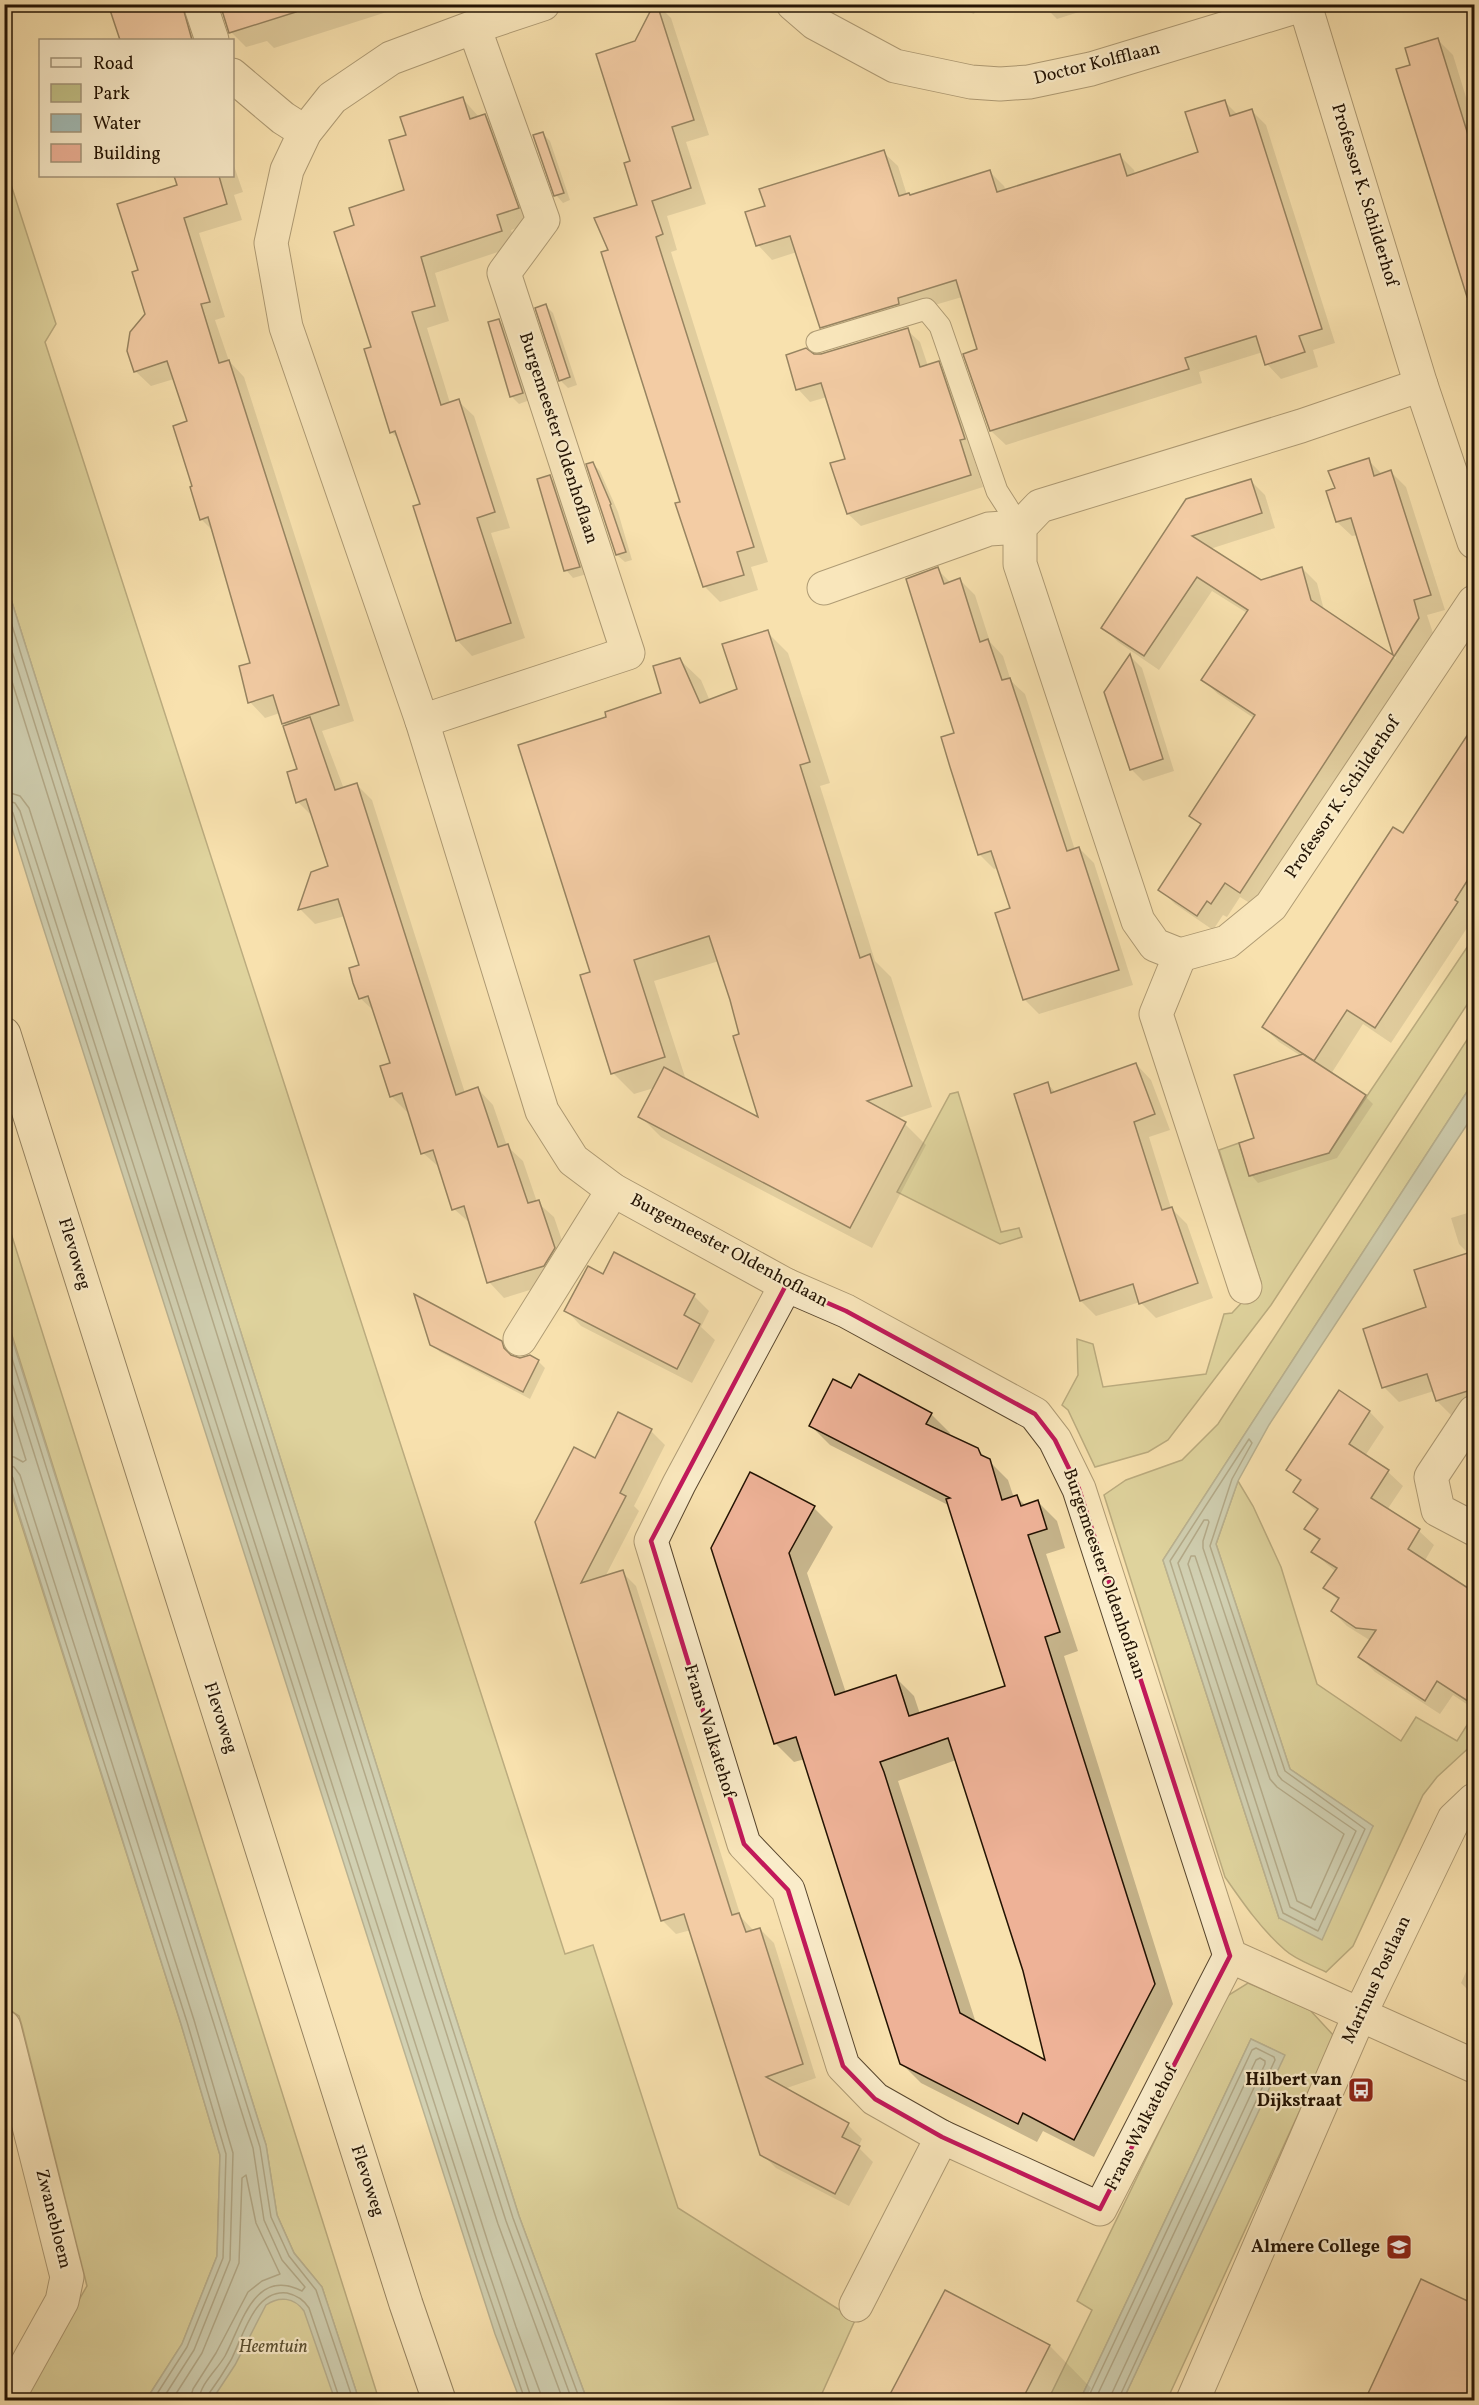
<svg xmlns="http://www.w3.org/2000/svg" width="1479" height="2405" viewBox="0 0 1479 2405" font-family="Vollkorn,serif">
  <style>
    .green { fill: #c2c187; stroke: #726a45; stroke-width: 1.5 }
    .water { fill: #a2bbb5; stroke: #6f786e; stroke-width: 1.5 }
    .shadow { fill: #0003; fill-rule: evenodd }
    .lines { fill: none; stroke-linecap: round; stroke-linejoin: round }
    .shore { stroke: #62675c; stroke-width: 1.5 }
    .building { fill: #eeb297; stroke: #231303; stroke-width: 1.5; fill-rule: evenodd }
    .service-casing { stroke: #58462e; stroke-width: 23 }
    .minor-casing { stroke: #58462e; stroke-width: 35 }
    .secondary-casing { stroke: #231303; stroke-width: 35 }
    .service { stroke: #faecca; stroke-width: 21 }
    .minor { stroke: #faecca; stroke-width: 33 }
    .secondary { stroke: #faecca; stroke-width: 33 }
    .marked { fill: none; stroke: #c2185b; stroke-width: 4.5; stroke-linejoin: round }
    .labels { text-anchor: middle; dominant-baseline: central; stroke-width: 4.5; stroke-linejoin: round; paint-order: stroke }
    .street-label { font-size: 18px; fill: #231303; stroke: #faecca }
    .poi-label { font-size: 18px; font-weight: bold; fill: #231303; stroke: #faecca; text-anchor: end }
    .park-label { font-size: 18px; font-style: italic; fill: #5b5031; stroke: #faecca }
  </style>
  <rect width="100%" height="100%" fill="#f8e1ae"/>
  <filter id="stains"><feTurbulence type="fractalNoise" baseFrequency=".00333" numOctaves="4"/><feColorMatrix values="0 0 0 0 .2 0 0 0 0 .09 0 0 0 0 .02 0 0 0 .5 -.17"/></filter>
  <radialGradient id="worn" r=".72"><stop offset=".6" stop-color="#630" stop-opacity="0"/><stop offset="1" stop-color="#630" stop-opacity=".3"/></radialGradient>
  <g class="green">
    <polygon points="4,163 56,324 45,342 565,1954 593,1945 678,2208 838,2309 856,2318 819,2400 587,2400 519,2216 447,1990 5,580"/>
    <polygon points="1474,937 1474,994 1271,1305 1168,1440 1148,1452 1095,1467 1068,1410 1062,1405 1078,1375 1077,1339 1093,1344 1103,1387 1206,1374 1224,1314 1232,1313 1261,1282 1219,1150 1239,1143 1250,1176 1330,1151"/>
    <path d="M1474 1029V1081L1163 1560 1279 1918 1373 1826 1290 1769 1216 1544 1238 1481 1253 1506 1281 1567 1317 1684 1401 1741 1416 1717 1457 1741 1474 1714V1743L1437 1777 1423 1795 1353 1946 1326 1972C1312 1965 1296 1960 1285 1950 1261 1929 1243 1903 1225 1877L1104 1495 1126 1480 1182 1460 1218 1424Z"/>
    <polygon points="958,1092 1001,1232 1019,1228 1022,1237 1000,1244 897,1192 950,1094"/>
    <polygon points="4,1211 379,2400 359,2400 322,2287 294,2253 277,2215 266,2145 5,1313"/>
    <polygon points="4,1470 181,2024 220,2155 217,2256 182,2344 146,2400 21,2400 87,2286 22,2026 19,2016 5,2007"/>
    <polygon points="1248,1983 1310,2010 1334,2036 1167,2400 1123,2400 1284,2055 1251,2039 1080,2400 1048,2400 1092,2310 1077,2301 1224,1998"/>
    <polygon points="266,2259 311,2293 347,2400 173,2400"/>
  </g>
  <g class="water">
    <polygon points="5,580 447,1990 519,2216 587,2400 520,2400 495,2334 35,902 5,806"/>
    <polygon points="1474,1081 1474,1114 1269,1425 1238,1481 1216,1544 1290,1769 1373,1826 1322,1940 1279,1918 1163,1560"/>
    <path d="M4 1313 266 2145 277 2215 294 2253 322 2287 359 2400H335L304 2311C294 2297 279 2296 266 2305L235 2365 212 2400H146L182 2344 217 2256 220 2155 181 2024 5 1470Z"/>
    <polygon points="1251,2039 1285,2055 1123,2400 1080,2400"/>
  </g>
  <g class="shadow">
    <polygon points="64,4 81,4 68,9"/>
    <polygon points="110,4 205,4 202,40 121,40"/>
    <polygon points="221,4 412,4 274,48 267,41 246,47 231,32"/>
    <polygon points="657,4 671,18 709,135 686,142 706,204 667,216 677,250 671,252 768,562 751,567 758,590 720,602 704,586 610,251 638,206 632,161 636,42"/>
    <polygon points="949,4 978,4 974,14"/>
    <polygon points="1042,4 1104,4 1057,19"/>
    <polygon points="1437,39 1453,55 1474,123 1474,313 1397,70 1412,66"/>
    <polygon points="462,98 479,117 485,115 500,131 533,223 511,230 516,246 435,273 449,321 427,328 450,403 458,401 474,416 510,528 491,533 525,638 472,656 457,640 422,505 401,441 391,432 372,348 356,226 406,191 408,136"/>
    <polygon points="1224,101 1238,115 1252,111 1266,125 1335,343 1313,350 1318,367 1281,379 1267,364 1263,352 1199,372 1202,383 1006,445 991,431 979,350 962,297 911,312 835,342 821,327 797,252 772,260 758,245 767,207 883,152 898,166 907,195 910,196 990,172 1004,186 1006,191 1119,155 1134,170 1135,174 1200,153"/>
    <polygon points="543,134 550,141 570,200 563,203 556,195"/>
    <polygon points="232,160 243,192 234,195 242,220 199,233 225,317 215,320 229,361 244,377 354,721 322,731 344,789 357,785 372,800 465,1093 478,1089 493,1105 507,1146 523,1161 537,1202 554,1217 570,1264 559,1281 504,1298 489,1282 471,1224 454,1209 440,1168 423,1153 410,1111 407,1112 391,1096 391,1064 376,1013 360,998 361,966 345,916 315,924 300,909 329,867 314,818 298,802 299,770 286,726 280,713 265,718 250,702 252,664 213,531 201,519 194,487 189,422 174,379 151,386 135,371 147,314 140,271 179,187 175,176 232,176"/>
    <polygon points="546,306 553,313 577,385 568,388 560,380"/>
    <polygon points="499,320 506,328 530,400 519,404 511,396"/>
    <polygon points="907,330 920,342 928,366 938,363 951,375 977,451 972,453 983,487 861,526 848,514 832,464 847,460 827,397 810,402 798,389 813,356 821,356"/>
    <polygon points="1368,460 1383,475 1391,472 1406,487 1445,610 1427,615 1433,633 1256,907 1240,897 1227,917 1223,915 1213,930 1175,904 1160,889 1202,826 1191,816 1255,719 1218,694 1203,680 1247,613 1212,591 1159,670 1118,642 1103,627 1187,500 1250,480 1265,495 1275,528 1210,549 1261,582 1302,568 1317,583 1324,610 1396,659 1358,535 1352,536 1337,522 1328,492 1336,489"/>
    <polygon points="592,463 600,471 618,512 632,560 625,562 617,555 588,465"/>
    <polygon points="550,477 557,484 587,574 573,578 566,570"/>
    <polygon points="937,569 951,583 960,580 975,595 990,642 1003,656 1011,681 1025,694 1075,850 1079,848 1094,863 1133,985 1039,1014 1024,999 1012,909 998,868 994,869 979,854 956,734"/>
    <path d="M767 632 788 653 830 783 820 786 875 961 891 977 932 1107 896 1119 905 1124 926 1145 872 1248 661 1137 640 1116 654 1088 634 1094 613 1073 592 973 608 718 663 694 679 659 701 680 710 701 739 690ZM719 961 741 1035 761 1120 686 1080 654 981Z"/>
    <polygon points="1130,656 1142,668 1174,771 1143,781 1131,769"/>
    <polygon points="1474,728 1474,909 1470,916 1473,919 1391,1043 1363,1024 1331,1074 1366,1097 1373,1104 1337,1158 1258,1183 1251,1175 1256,1139 1301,1056 1279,1042 1264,1027 1404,835"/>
    <polygon points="1136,1064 1151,1080 1170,1130 1149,1137 1171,1208 1187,1224 1213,1298 1156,1318 1140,1302 1096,1316 1081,1301 1048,1084 1056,1093"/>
    <polygon points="1474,1211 1474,1409 1452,1416 1437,1401 1434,1391 1399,1402 1384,1387 1428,1308 1469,1254 1459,1244 1451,1218"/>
    <polygon points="604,1276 694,1296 709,1311 701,1327 715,1340 692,1383 581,1326 566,1310"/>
    <polygon points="501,1342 509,1350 511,1357 538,1361 545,1368 530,1399 440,1352 432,1344"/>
    <path d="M852 1390 931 1414 950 1433 949 1436 977 1449 1008 1480 1014 1498 1017 1497 1026 1506 1038 1502 1057 1521 1065 1548 1046 1554 1078 1651 1064 1656 1173 2004 1094 2157 1043 2131 1037 2142 921 2083 901 2063 805 1759 794 1762 775 1743 713 1548 814 1508 833 1527 807 1573 846 1693 895 1677 914 1696 920 1714 1007 1687 950 1506 830 1445 811 1426ZM956 1760 1024 1970 1047 2063 976 2023 898 1781Z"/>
    <polygon points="1370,1412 1384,1427 1365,1456 1388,1472 1403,1486 1387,1510 1419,1531 1434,1545 1424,1562 1474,1594 1474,1709 1453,1695 1440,1714 1375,1672 1360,1657 1371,1641 1347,1626 1332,1611 1339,1601 1325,1588 1336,1572 1313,1552 1320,1542 1306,1529 1317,1512 1295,1492 1301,1483 1288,1469"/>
    <polygon points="619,1414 651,1431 665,1445 634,1506 639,1511 605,1577 622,1572 636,1586 741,1917 754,1931 760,1929 774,1943 816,2078 784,2089 848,2125 862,2139 858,2147 873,2162 849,2206 776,2168 762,2154 691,1930 676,1934 662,1920 536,1522 596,1460"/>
    <polygon points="1474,1954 1474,1996 1461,1983"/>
    <polygon points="4,2209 10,2228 4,2230"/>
    <polygon points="1421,2281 1474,2305 1474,2400 1367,2400"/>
    <polygon points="945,2292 1050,2346 1091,2388 1084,2400 889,2400"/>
  </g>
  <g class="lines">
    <g class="shore">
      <polyline points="4,600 441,1992 513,2218 580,2400"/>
      <polyline points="4,626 434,1994 506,2221 572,2400"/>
      <polyline points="4,656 425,1997 498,2224 563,2400"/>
      <polyline points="4,791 20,796 29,808 492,2255 516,2327 540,2392 542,2400"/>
      <polyline points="4,800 15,803 20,811 484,2258 532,2400"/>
      <polyline points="4,808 10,809 13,813 477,2260 525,2400"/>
      <polyline points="4,1333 260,2147 271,2217 289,2256 316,2290 353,2400"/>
      <path d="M4 1358 253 2148 264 2220 282 2260 305 2287 302 2291C254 2267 242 2324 225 2356 217 2370 200 2384 199 2400"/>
      <polyline points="4,1389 26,1460 23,1462 14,1457 4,1456"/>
      <polygon points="1249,1439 1252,1443 1232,1479 1210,1546 1285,1771 1365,1829 1318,1931 1283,1913 1170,1561"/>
      <polyline points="4,1465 14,1467 20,1475 194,2020 233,2153 230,2260 194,2350 162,2400"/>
      <polyline points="4,1473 10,1474 13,1478 187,2022 226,2154 223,2258 187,2347 153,2400"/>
      <polygon points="1204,1520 1208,1520 1209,1522 1203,1541 1203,1548 1278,1775 1282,1780 1356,1831 1315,1920 1290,1907 1178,1563"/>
      <polygon points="1195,1556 1270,1779 1277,1787 1344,1834 1311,1908 1297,1901 1188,1564 1191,1556"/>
      <polyline points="172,2400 202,2353 239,2263 242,2178 246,2175 256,2223 280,2274 262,2281 248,2292 216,2353 193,2389 190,2400"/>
      <path d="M207 2400 208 2395C216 2384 224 2372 231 2360 243 2337 254 2289 287 2293 296 2295 304 2300 309 2308L340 2400"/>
      <polyline points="1087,2400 1252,2050 1256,2048 1274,2057 1275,2060 1118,2400"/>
      <polyline points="1095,2400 1256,2060 1260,2058 1265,2061 1265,2064 1112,2393 1111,2400"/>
    </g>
  </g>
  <g class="building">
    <polygon points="108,4 182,4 192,40 120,40"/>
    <polygon points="220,4 295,4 296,12 229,33"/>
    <polygon points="654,4 657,4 694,120 672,127 691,188 652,201 663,234 656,237 754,547 737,552 744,575 703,587 675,503 680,502 601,252 608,250 594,218 637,205 624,163 630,161 596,54 635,41"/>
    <polygon points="1438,38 1474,154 1474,296 1467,297 1396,69 1410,65 1405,48"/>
    <polygon points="463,97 470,119 485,114 519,208 497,215 502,231 421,257 435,306 412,312 441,405 459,399 495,512 477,518 511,623 456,641 413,506 420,504 395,431 390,433 364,349 371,347 334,232 354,225 349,208 404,190 389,140 406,135 400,117"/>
    <polygon points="1225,100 1230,116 1252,109 1322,329 1299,336 1305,352 1265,365 1256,336 1185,358 1189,369 990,431 963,354 977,349 956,280 898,298 899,304 820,328 790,236 756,246 745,212 765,206 759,189 884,150 899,196 909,193 910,195 990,170 997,192 1120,154 1127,176 1198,152 1185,112"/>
    <polygon points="543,132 564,193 554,196 533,135"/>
    <polygon points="174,176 219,176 227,204 184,218 210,302 201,304 219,363 229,360 339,705 282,724 273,695 248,703 239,666 250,663 208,517 200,520 190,487 192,486 173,426 187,421 167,361 134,372 127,351 130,332 145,314 132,272 138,270 117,204 177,185"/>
    <polygon points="546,304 570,377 559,381 535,308"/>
    <polygon points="499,319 523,393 510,397 488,322"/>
    <polygon points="908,328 920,367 939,361 965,439 960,440 971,475 847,514 830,463 845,459 821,383 796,390 786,355 806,348 814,354 821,354"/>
    <polygon points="1369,458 1374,476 1391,470 1431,595 1414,600 1419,618 1240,893 1225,883 1211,904 1207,901 1197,916 1158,890 1201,824 1189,816 1255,715 1201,680 1248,610 1197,577 1144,656 1101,628 1186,499 1251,479 1262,513 1192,536 1261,580 1302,567 1311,600 1393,655 1351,518 1336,522 1326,491 1335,488 1328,471"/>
    <polygon points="593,462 611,504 610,505 626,552 616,555 586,464"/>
    <polygon points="550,475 580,567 564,571 537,479"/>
    <polygon points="938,567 944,584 960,578 980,642 988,639 1002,680 1010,678 1067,851 1079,847 1119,970 1023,1000 995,913 1010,908 991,851 978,855 950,767 941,737 954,733 906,579"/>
    <polygon points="768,630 810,762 800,765 860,958 870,954 912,1086 867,1101 906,1122 850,1228 638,1117 664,1067 758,1117 733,1036 739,1034 730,1000 709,936 634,960 665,1057 611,1074 580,975 590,972 518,745 606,717 605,712 661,693 653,666 680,658 700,703 737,689 722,644"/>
    <polygon points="1130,654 1163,759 1130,770 1104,692"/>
    <polygon points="310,717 335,790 357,783 456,1095 478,1087 498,1147 508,1144 528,1203 539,1200 555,1248 544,1266 487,1283 464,1206 452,1210 433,1150 421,1154 402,1093 390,1097 380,1066 390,1063 368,996 359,999 353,983 349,968 359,965 338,899 298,910 311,872 328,866 306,799 296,803 287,772 297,769 283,726"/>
    <polygon points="1474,725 1474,870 1455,900 1458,902 1375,1028 1347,1010 1314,1061 1262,1027 1393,827 1403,833"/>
    <polygon points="1303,1054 1366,1095 1329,1153 1249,1176 1239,1143 1254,1138 1234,1075"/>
    <polygon points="1136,1063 1155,1114 1134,1122 1162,1210 1172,1207 1198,1283 1139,1304 1133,1284 1080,1301 1014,1094 1048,1082 1051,1093"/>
    <polygon points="1474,1251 1474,1389 1436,1401 1427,1374 1382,1388 1363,1329 1426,1307 1414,1270"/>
    <polygon points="614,1252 695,1294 684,1315 700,1324 677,1369 564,1311 588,1266 603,1274"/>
    <polygon points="414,1294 502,1341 504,1348 511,1355 520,1358 530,1355 539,1360 523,1392 430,1345"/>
    <path d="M859 1374 932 1413 926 1424 978 1448 981 1455 990 1459 1002 1500 1017 1495 1021 1506 1038 1500 1047 1529 1028 1535 1060 1632 1045 1637 1155 1984 1074 2140 1023 2113 1018 2124 900 2064 796 1737 774 1744 711 1548 750 1472 756 1475 815 1506 789 1553 835 1695 896 1675 909 1716 1005 1686 946 1499 950 1498 809 1426 833 1379 851 1388ZM948 1738 1023 1971 1045 2060 960 2013 884 1772 880 1762Z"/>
    <polygon points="1339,1390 1370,1411 1349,1444 1389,1470 1371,1498 1420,1529 1408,1549 1474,1592 1474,1705 1437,1681 1425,1701 1358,1657 1376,1630 1356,1628 1331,1611 1339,1598 1323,1588 1337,1568 1311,1552 1320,1539 1304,1529 1318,1509 1293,1492 1301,1480 1286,1470"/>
    <polygon points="618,1412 652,1429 620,1493 626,1496 581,1583 623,1570 732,1915 739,1913 746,1932 760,1928 803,2064 766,2077 849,2123 842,2137 860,2146 835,2194 760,2155 684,1914 661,1921 535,1522 574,1447 595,1458"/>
    <polygon points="1421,2279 1474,2304 1474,2400 1365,2400"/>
    <polygon points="945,2290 1050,2345 1022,2400 887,2400"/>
  </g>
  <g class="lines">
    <defs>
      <polyline id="service" points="817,342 926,309 940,326 997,491 1020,527"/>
      <g id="minor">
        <polyline points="200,4 212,40"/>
        <polyline points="543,4 474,27 391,58 332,98 305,132 287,170 271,243 286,327 422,721 542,1111 573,1160 613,1190 786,1285 846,1311 1035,1414 1055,1440 1079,1489 1230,1956 1474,2066"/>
        <polyline points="793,4 815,23 895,66 971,82 1000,84 1029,82 1091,69 1305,4"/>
        <polyline points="1305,5 1421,385 1474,542"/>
        <polyline points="232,75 283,118 305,132"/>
        <polyline points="824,588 989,529 1020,527"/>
        <polyline points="422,721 628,653 504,273 543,220 474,27"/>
        <polyline points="1180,955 1227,942 1271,906 1474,602"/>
        <polyline points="786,1285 679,1484 651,1541 744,1844 788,1890 843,2066 875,2099 942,2137 1100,2209 1230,1956"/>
        <polyline points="1245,1287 1156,1014 1180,955 1155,945 1138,921 1020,564 1020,527 1040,506 1301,426 1421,385"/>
        <polyline points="520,1339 613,1190"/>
        <polyline points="1474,1412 1431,1477 1438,1510 1474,1529"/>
        <polyline points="4,2027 67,2277 62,2301 7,2400"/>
        <polyline points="856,2305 942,2137"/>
        <polyline points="1193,2400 1360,2014 1454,1819 1474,1800"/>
      </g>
      <polyline id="secondary" points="4,1034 406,2304 439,2400"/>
    </defs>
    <use href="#service" class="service-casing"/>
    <use href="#minor" class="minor-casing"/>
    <use href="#secondary" class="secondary-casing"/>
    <use href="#service" class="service"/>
    <use href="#minor" class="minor"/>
    <use href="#secondary" class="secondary"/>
  </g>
  <path d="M0 0H1479V2405H0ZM786 1285 846 1311 1035 1414 1055 1440 1079 1489 1230 1956 1100 2209 942 2137 875 2099 843 2066 788 1890 744 1844 651 1541Z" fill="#f8e1ae" fill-opacity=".55" fill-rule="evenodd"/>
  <path class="marked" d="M786 1285 846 1311 1035 1414 1055 1440 1079 1489 1230 1956 1100 2209 942 2137 875 2099 843 2066 788 1890 744 1844 651 1541Z"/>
  <defs>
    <symbol id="bus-square" viewBox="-11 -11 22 22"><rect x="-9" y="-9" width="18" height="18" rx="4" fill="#8f2418" stroke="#faecca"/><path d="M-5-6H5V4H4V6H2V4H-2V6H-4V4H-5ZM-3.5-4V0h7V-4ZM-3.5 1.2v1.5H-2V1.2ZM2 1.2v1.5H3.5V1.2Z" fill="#fff"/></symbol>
    <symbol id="university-square" viewBox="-11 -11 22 22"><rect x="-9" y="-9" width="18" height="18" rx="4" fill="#8f2418" stroke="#faecca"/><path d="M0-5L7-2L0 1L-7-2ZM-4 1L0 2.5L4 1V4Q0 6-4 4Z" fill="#fff"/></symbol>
  </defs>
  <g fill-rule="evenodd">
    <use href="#bus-square" x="1346" y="2075" width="30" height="30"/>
    <use href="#university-square" x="1384" y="2232" width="30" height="30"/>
  </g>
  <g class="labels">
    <g class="street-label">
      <text transform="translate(1097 64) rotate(-14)">Doctor Kolfflaan</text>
      <text transform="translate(1364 195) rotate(73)">Professor K. Schilderhof</text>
      <text transform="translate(558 438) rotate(72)">Burgemeester Oldenhoflaan</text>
      <text transform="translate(1343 798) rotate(-56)">Professor K. Schilderhof</text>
      <text transform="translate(729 1251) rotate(28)">Burgemeester Oldenhoflaan</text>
      <text transform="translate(74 1254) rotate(73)">Flevoweg</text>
      <text transform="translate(1104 1574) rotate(71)">Burgemeester Oldenhoflaan</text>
      <text transform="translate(220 1718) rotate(72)">Flevoweg</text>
      <text transform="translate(709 1731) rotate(73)">Frans Walkatehof</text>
      <text transform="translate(1377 1980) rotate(-65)">Marinus Postlaan</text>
      <text transform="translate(1142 2128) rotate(-63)">Frans Walkatehof</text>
      <text transform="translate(367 2181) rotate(72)">Flevoweg</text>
      <text transform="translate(53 2219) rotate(76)">Zwanebloem</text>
    </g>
    <g class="poi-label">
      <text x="1342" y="2080">Hilbert van<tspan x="1342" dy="21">Dijkstraat</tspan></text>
      <text x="1380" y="2247">Almere College</text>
    </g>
    <g class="park-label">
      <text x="273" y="2347">Heemtuin</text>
    </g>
  </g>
  <rect width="1479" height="2405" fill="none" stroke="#f8e1ae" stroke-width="24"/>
  <rect x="6" y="6" width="1467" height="2393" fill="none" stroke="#231303" stroke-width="3"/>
  <rect x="12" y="12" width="1455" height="2381" fill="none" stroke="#231303" stroke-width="1.5"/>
  <rect x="39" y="39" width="195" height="138" fill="#faecca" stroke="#a4957a" stroke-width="1.5"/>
  <rect x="51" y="58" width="30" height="9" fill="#faecca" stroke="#a4957a" stroke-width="1.5"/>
  <text x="93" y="69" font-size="18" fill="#231303">Road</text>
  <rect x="51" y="84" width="30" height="18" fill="#c2c187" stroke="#a4957a" stroke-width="1.5"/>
  <text x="93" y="99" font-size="18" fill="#231303">Park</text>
  <rect x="51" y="114" width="30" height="18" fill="#a2bbb5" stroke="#a4957a" stroke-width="1.5"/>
  <text x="93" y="129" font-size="18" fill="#231303">Water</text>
  <rect x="51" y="144" width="30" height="18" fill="#eeb297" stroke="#a4957a" stroke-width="1.5"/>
  <text x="93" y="159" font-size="18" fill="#231303">Building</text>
  <rect width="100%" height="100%" filter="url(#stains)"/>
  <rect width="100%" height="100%" fill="url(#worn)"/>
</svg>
